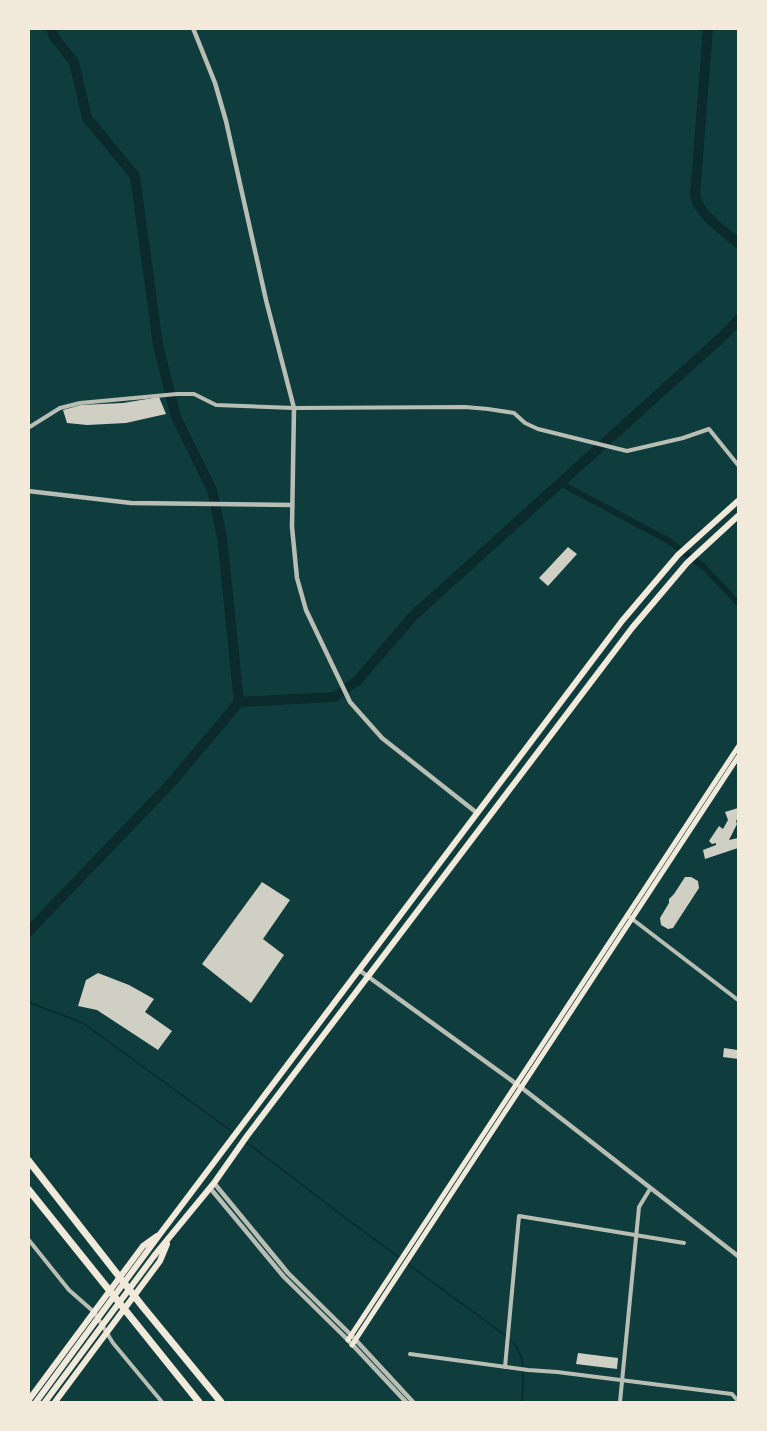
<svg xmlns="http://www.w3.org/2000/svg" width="767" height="1431" viewBox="0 0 767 1431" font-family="Roboto,sans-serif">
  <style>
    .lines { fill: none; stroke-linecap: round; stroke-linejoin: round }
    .stream { stroke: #0a2a2b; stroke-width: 1.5 }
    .canal { stroke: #0a2a2b; stroke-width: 6 }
    .river { stroke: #0a2a2b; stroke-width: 10 }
    .building { fill: #cfcfc3 }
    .minor { stroke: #b8beb3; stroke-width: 4 }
    .tertiary { stroke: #b8beb3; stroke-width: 4.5 }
    .secondary { stroke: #f1e9da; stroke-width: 5 }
    .primary { stroke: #f1e9da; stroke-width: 6 }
    .motorway { stroke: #f1e9da; stroke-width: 7 }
  </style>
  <rect width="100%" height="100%" fill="#0f3d3e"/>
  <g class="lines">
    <g class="stream">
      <polyline points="28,1002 83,1023 234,1133"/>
      <polyline points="245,1141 348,1220 400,1258"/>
      <polyline points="408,1264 506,1336"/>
      <path d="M509 1339C528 1353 523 1381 522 1402"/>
    </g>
    <polyline class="canal" points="560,483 669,541 704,567 738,603"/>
    <g class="river">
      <polyline points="51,28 54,37 74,62 87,118 135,176 158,345 176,417 212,490 222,537 239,702"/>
      <path d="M708 28 695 196C701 217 722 229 738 243"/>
      <polyline points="28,932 172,782 239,702 334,697 357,681 413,616 723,336 738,320"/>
    </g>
  </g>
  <g class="building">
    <polygon points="159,397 166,414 126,423 87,425 67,423 63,410 81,405 123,403"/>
    <polygon points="568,547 577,554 548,586 539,578"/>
    <polygon points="738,808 738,818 736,821 737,824 729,840 738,838 738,848 705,859 703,850 716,845 716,843 712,844 709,841 719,826 723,829 728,820 725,812"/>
    <polygon points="685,877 691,877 698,881 699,888 673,928 668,929 661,925 660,918 669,903 669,899 674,894"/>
    <polygon points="262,882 290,900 263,939 284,955 251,1003 202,964"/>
    <polygon points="98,973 129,985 154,999 145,1012 172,1031 158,1050 97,1010 78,1006 86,980"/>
    <polygon points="724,1048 738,1050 738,1059 723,1057"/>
    <polygon points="578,1353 618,1358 617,1369 576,1364"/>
  </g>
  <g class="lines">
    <g class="minor">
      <polyline points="28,428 60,408 80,403 177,394 194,394 216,405 294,408 465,407 488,409 514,413 525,423 538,429 627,451 683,438 709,429 738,465"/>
      <polyline points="627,915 738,1000"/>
      <polyline points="28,1239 69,1290 94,1312 113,1343 162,1402"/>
      <polyline points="410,1354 528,1370 557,1372 732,1394 738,1401"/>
      <polyline points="505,1367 519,1216 684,1243"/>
      <polyline points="620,1402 639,1207 650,1189"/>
    </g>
    <g class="tertiary">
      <polyline points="193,28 215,83 226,121 266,300 294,408 292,527 297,578 306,610 350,702 382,738 477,813"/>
      <polyline points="28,491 131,503 292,505"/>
      <polyline points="359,970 522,1088 738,1256"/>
      <polyline points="214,1183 288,1273 352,1336 413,1402"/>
      <polyline points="210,1188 284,1277 348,1340 406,1402"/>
    </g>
    <g class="secondary">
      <polyline points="348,1340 738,747"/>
      <polyline points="352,1345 738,757"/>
    </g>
    <g class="primary">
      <polyline points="28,1401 143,1246 157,1236"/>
      <polyline points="36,1402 160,1234 622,621 678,555 738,501"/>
      <polyline points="45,1402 154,1256 214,1183 247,1136 632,628 687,563 738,516"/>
      <polyline points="55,1402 160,1261 167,1244"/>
    </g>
    <g class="motorway">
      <polyline points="28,1160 143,1307 221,1402"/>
      <polyline points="28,1189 199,1402"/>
    </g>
  </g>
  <rect width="767" height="1431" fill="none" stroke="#f1e9da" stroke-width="60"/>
</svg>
